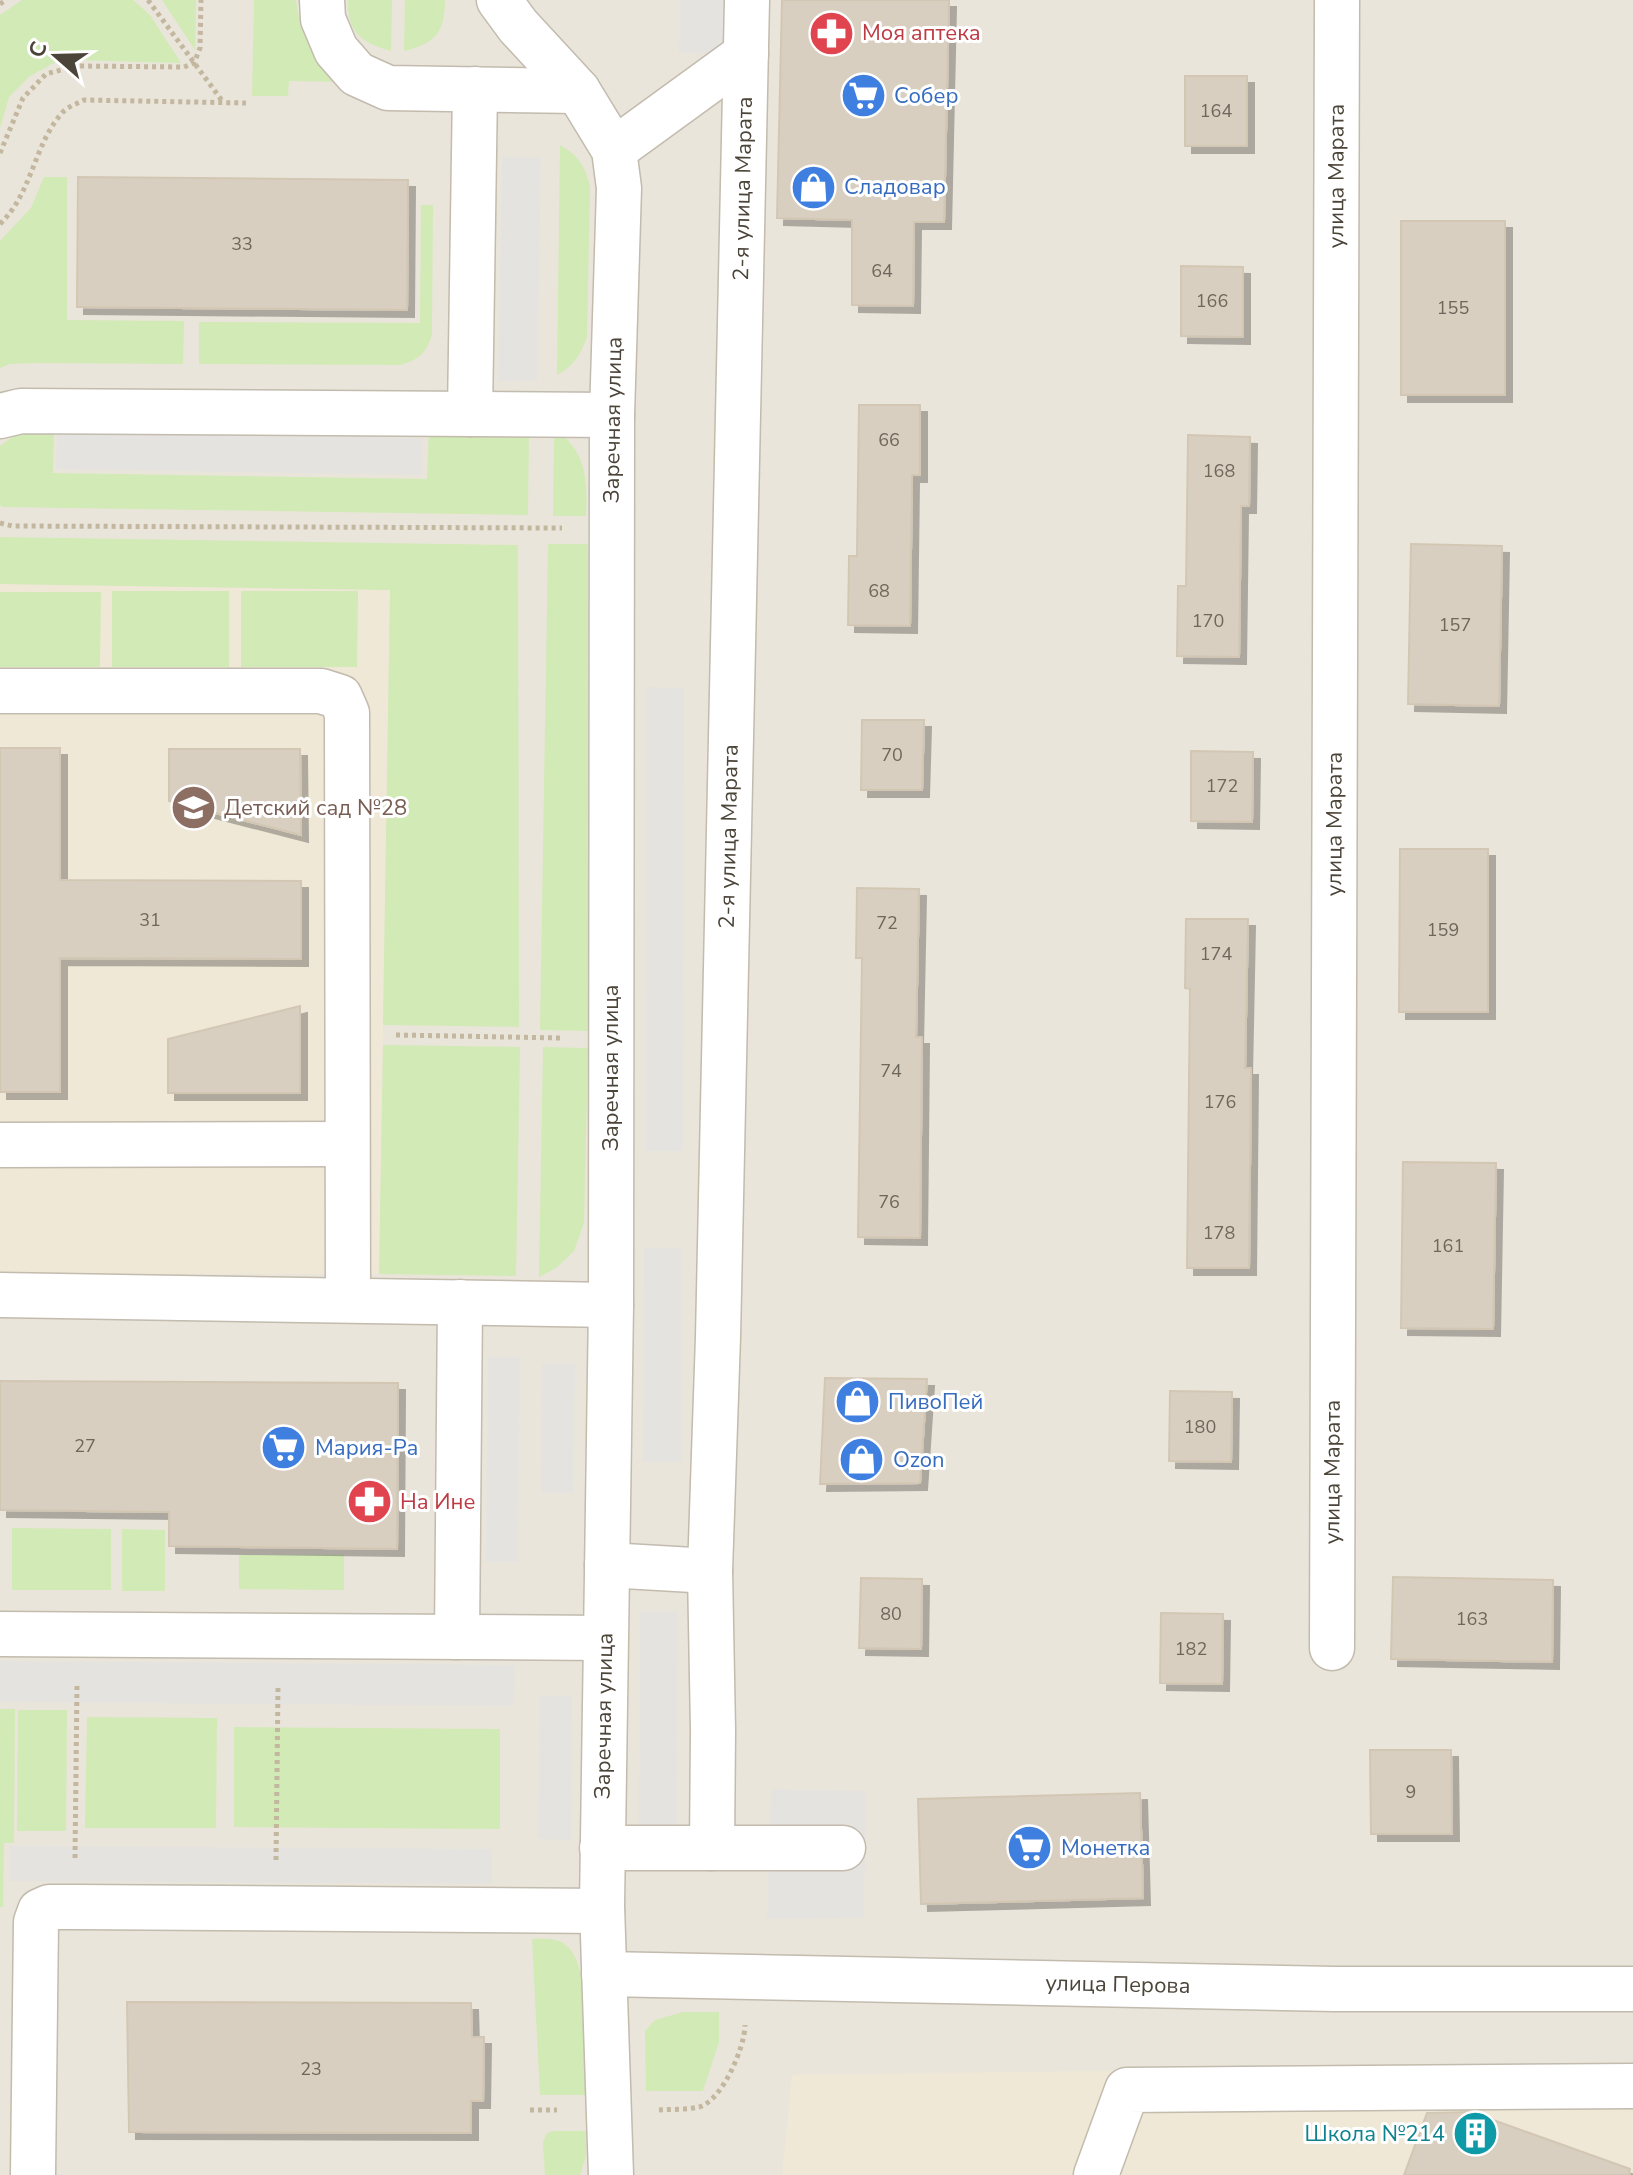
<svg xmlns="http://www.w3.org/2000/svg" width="1633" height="2175" viewBox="0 0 1633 2175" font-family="'Nunito Sans',sans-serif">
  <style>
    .residential { fill: #eae5da }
    .education { fill: #efe8d6 }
    .green { fill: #d2eab5 }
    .parking { fill: #e5e3e0 }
    .building { fill: #d8cfc1; stroke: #d3c7b4; stroke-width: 2; filter: url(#shadow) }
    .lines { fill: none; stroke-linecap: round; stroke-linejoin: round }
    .minor-casing { stroke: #c2bbae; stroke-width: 47 }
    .path { stroke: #c4b79f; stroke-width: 5; stroke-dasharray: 4 4; stroke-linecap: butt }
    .minor { stroke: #fff; stroke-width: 44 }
    .labels { text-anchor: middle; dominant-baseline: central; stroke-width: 6; stroke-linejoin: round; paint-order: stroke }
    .number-label { font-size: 18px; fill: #6e675b }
    .health-label { font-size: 22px; fill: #be3a42; stroke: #fff; text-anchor: start }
    .shop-label { font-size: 22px; fill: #366cbe; stroke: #fff; text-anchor: start }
    .street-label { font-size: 22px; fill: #4b4439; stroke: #fff }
    .education-label { font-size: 22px; fill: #785e54; stroke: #fff; text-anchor: start }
    .culture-label { font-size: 22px; fill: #0d838f; stroke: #fff; text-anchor: end }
  </style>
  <defs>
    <filter id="shadow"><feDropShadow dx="7" dy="7" stdDeviation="0" flood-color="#0004"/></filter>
  </defs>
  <rect width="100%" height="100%" fill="#f6f3ec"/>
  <rect class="residential" x="0" y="0" width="1633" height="2175"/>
  <g class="education">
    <polygon points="0,584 390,590 379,1274 0,1274"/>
    <polygon points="1633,2064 1633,2175 782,2175 792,2075"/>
  </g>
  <g class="green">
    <polygon points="22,0 133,0 150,15 181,63 73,60 54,63 30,76 9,97 0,128 0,15"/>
    <polygon points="162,0 196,0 195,50"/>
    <path d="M254 0H296C301 35 311 59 340 82L289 81 288 96H252Z"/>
    <path d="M348 0H392L391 51C361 43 347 32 348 0Z"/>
    <path d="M405 0H445C445 32 435 44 404 51Z"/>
    <path d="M560 145C578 155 585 166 590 186L587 337C580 355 574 366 557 375Z"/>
    <polygon points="44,177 67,177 67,320 184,321 183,364 34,363 10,364 0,368 0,241 31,208"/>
    <path d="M421 205H433L432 335C426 353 419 360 400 365L199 364V322L420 323Z"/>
    <polygon points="32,429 54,430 53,473 427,479 429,430 529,432 528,515 2,507 0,505 0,446 12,437"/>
    <path d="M554 438H566C588 461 587 486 586 516H553Z"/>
    <polygon points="0,537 518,545 519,1027 383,1025 390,590 0,584"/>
    <polygon points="548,544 588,544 588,1031 540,1030"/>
    <rect x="112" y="591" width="117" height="76"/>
    <polygon points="241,591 358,591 357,667 241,667"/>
    <polygon points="0,592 101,592 100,667 0,667"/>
    <polygon points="383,1045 520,1047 516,1276 379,1274"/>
    <polygon points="543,1047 588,1048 584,1223 574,1251 556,1268 539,1277"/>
    <polygon points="12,1528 111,1529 111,1590 12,1590"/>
    <polygon points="122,1529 165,1530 165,1591 122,1591"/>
    <polygon points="239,1555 344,1555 344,1590 239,1589"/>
    <polygon points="0,1709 15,1709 14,1843 4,1843 3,1907 0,1907"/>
    <polygon points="18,1710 67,1710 66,1831 17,1831"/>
    <polygon points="87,1717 217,1718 216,1828 85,1828"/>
    <polygon points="234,1727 500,1729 500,1829 234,1827"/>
    <path d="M532 1939C545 1939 558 1937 568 1947 592 1969 585 2062 586 2095H540Z"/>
    <polygon points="683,2012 719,2012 719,2042 703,2091 646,2091 645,2031 655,2020"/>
    <polygon points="553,2131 586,2131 586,2156 580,2175 545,2175 543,2143 546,2134"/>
  </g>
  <g class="parking">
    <polygon points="680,0 747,0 746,54 679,53"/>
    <polygon points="502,157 541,157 537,381 498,381"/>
    <polygon points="57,432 422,438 422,475 56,469"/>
    <polygon points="647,687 684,688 683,1151 646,1151"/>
    <polygon points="644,1248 682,1248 682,1462 643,1462"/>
    <polygon points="488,1357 520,1357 518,1562 486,1562"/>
    <polygon points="542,1364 575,1364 573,1493 541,1493"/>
    <polygon points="640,1612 678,1612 677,1826 639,1826"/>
    <polygon points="0,1661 515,1665 514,1706 0,1702"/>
    <polygon points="539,1696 572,1696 571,1840 538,1839"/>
    <polygon points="771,1789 866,1791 864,1918 767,1919"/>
    <polygon points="9,1846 492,1849 492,1884 9,1881"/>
  </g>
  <g class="building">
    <polygon points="782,0 949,0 944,222 914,222 913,306 852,305 852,220 777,218"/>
    <rect x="1185" y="76" width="62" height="70"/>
    <polygon points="78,177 408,180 407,310 77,307"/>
    <rect x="1401" y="221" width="104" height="174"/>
    <polygon points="1181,266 1243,267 1243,337 1181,336"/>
    <polygon points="859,405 920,405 920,475 912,475 910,626 848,625 849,556 857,556"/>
    <polygon points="1188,435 1250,437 1249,506 1241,506 1239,657 1177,656 1178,586 1186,586"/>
    <polygon points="1411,544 1502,546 1499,706 1408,704"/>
    <polygon points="862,720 924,720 922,790 861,790"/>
    <polygon points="0,748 60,748 60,880 301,881 301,959 60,958 60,1092 0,1092"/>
    <polygon points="169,749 300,749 301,835 169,801"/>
    <polygon points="1191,751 1253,752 1252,822 1191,821"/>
    <polygon points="1400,849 1488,849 1488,1012 1399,1012"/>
    <polygon points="857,888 919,889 916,1037 922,1037 920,1238 858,1237 862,958 856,958"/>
    <polygon points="1186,919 1248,919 1245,1068 1251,1068 1249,1268 1187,1268 1190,989 1185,988"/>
    <polygon points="300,1006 300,1093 168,1093 168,1039"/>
    <polygon points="1403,1162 1496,1163 1493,1329 1401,1328"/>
    <polygon points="825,1378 927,1379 920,1483 820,1484"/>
    <polygon points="0,1381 398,1383 397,1549 169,1546 169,1512 0,1510"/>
    <polygon points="1170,1391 1232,1392 1231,1462 1169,1461"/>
    <polygon points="1393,1577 1553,1580 1552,1662 1391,1659"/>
    <polygon points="861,1578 922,1579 921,1649 859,1648"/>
    <polygon points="1161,1613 1223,1614 1222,1684 1160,1683"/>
    <polygon points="1370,1750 1451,1750 1452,1834 1371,1834"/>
    <polygon points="1140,1793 1143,1898 921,1904 918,1799"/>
    <polygon points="127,2002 471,2003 472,2037 484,2037 483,2101 471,2101 471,2133 129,2132"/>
    <polygon points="1471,2112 1630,2169 1629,2175 1404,2175 1427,2113"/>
  </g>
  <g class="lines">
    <defs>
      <g id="minor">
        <polyline points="322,0 323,19 336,50 357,74 388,88 578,91"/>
        <polyline points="499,0 518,26 578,91 614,150 619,188 612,415 611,1305 602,1906 611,2175"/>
        <polyline points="614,150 746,54"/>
        <polyline points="470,414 475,89"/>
        <polyline points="0,416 21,411 612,415"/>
        <polyline points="0,691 321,691 340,697 347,713 348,1300"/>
        <polyline points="0,1145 347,1144"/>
        <polyline points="0,1295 611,1305"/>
        <path id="s1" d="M607 1565 710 1571 718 1337 747 0"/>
        <polyline points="710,1571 713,1730 712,1848"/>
        <polyline points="0,1634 605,1638"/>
        <polyline points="457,1637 460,1302"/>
        <path id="s2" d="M1332 1648 1337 0"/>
        <polyline points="602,1848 843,1848"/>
        <path id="s3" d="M604 1974 1334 1989H1633"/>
        <polyline points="33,2175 36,1922 40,1911 49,1907 75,1907 602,1911"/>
        <polyline points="1096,2175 1127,2090 1633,2086"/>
      </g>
    </defs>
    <use href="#minor" class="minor-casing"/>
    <g class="path">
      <polyline points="148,0 223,102"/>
      <polyline points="0,4 6,0"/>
      <polyline points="0,153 23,98 46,74 76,66 184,67 194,63 200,48 201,0"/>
      <path d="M0 224C33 192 33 146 62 113 67 107 76 104 84 100L246 103"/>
      <polyline points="0,523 12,526 562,528"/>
      <polyline points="396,1035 562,1038"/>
      <polyline points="75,1858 77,1684"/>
      <polyline points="276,1860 278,1686"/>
      <polyline points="530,2110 557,2110"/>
      <path d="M659 2110C672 2109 686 2110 699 2107 722 2101 745 2047 745 2025"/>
    </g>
    <use href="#minor" class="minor"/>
  </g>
  <defs>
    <symbol id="pharmacy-disc" viewBox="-11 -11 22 22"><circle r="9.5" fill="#e0444e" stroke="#fff"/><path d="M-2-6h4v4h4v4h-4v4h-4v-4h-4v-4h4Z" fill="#fff"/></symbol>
    <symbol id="supermarket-disc" viewBox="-11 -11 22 22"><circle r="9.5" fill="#3f7fe0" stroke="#fff"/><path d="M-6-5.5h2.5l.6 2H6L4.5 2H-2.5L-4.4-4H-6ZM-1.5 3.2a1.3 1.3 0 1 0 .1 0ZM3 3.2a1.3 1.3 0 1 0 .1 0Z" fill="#fff"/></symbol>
    <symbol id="shop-disc" viewBox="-11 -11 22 22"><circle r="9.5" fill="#3f7fe0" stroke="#fff"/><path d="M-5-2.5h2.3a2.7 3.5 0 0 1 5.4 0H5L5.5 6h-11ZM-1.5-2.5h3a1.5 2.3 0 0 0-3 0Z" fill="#fff"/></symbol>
    <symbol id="school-disc" viewBox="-11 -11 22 22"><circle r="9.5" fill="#8d6e63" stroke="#fff"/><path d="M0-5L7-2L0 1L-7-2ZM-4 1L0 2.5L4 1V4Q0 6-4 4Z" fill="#fff"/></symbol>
    <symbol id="building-disc" viewBox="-11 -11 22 22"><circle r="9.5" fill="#0f9aa8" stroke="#fff"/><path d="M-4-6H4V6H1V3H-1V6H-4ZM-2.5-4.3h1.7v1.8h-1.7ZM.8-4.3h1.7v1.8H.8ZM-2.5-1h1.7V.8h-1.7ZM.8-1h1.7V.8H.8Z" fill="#fff"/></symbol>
  </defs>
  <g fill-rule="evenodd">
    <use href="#pharmacy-disc" x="806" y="8" width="51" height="51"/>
    <use href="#supermarket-disc" x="838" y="70" width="51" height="51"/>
    <use href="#shop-disc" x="788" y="162" width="51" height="51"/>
    <use href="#school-disc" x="168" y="782" width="51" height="51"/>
    <use href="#shop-disc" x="832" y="1376" width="51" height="51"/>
    <use href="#supermarket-disc" x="258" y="1422" width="51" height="51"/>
    <use href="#shop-disc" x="836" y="1434" width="51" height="51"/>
    <use href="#pharmacy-disc" x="344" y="1476" width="51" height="51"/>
    <use href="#supermarket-disc" x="1004" y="1822" width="51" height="51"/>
    <use href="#building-disc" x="1450" y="2108" width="51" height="51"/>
  </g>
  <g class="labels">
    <g class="number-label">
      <text x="1216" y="111">164</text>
      <text x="242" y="244">33</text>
      <text x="882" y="271">64</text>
      <text x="1212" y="301">166</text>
      <text x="1453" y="308">155</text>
      <text x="889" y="440">66</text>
      <text x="1219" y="471">168</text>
      <text x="879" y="591">68</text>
      <text x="1208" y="621">170</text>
      <text x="1455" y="625">157</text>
      <text x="892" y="755">70</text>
      <text x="1222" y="786">172</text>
      <text x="150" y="920">31</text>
      <text x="887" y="923">72</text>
      <text x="1443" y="930">159</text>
      <text x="1216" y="954">174</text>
      <text x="891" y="1071">74</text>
      <text x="1220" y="1102">176</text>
      <text x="889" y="1202">76</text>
      <text x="1219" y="1233">178</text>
      <text x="1448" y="1246">161</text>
      <text x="1200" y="1427">180</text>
      <text x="85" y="1446">27</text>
      <text x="891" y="1614">80</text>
      <text x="1472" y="1619">163</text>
      <text x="1191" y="1649">182</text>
      <text x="1411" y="1792">9</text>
      <text x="311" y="2069">23</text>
    </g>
    <g class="health-label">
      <text x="862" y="33">Моя аптека</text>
      <text x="400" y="1502">На Ине</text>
    </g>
    <g class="shop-label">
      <text x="894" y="96">Собер</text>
      <text x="844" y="187">Сладовар</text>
      <text x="888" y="1402">ПивоПей</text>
      <text x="315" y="1448">Мария-Ра</text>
      <text x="893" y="1460">Ozon</text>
      <text x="1061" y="1848">Монетка</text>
    </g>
    <g class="street-label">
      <text stroke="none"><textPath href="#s2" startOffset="1472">улица Марата</textPath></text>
      <text stroke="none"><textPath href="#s1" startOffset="1486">2-я улица Марата</textPath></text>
      <text transform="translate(613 420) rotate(-89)">Заречная улица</text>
      <text stroke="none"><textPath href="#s2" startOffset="824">улица Марата</textPath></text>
      <text stroke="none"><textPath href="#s1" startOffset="838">2-я улица Марата</textPath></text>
      <text transform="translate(611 1068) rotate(-90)">Заречная улица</text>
      <text stroke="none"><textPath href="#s2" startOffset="176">улица Марата</textPath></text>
      <text transform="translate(604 1716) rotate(-89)">Заречная улица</text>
      <text stroke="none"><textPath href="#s3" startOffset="514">улица Перова</textPath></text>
    </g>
    <g class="education-label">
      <text x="224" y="808">Детский сад №28</text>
    </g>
    <g class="culture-label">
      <text x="1445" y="2134">Школа №214</text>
    </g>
  </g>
  <g transform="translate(56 56) rotate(290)" stroke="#ffffff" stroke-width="6" paint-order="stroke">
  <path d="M0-6L14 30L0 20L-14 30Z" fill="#4b4439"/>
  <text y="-12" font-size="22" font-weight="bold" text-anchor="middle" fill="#4b4439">С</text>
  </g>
</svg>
